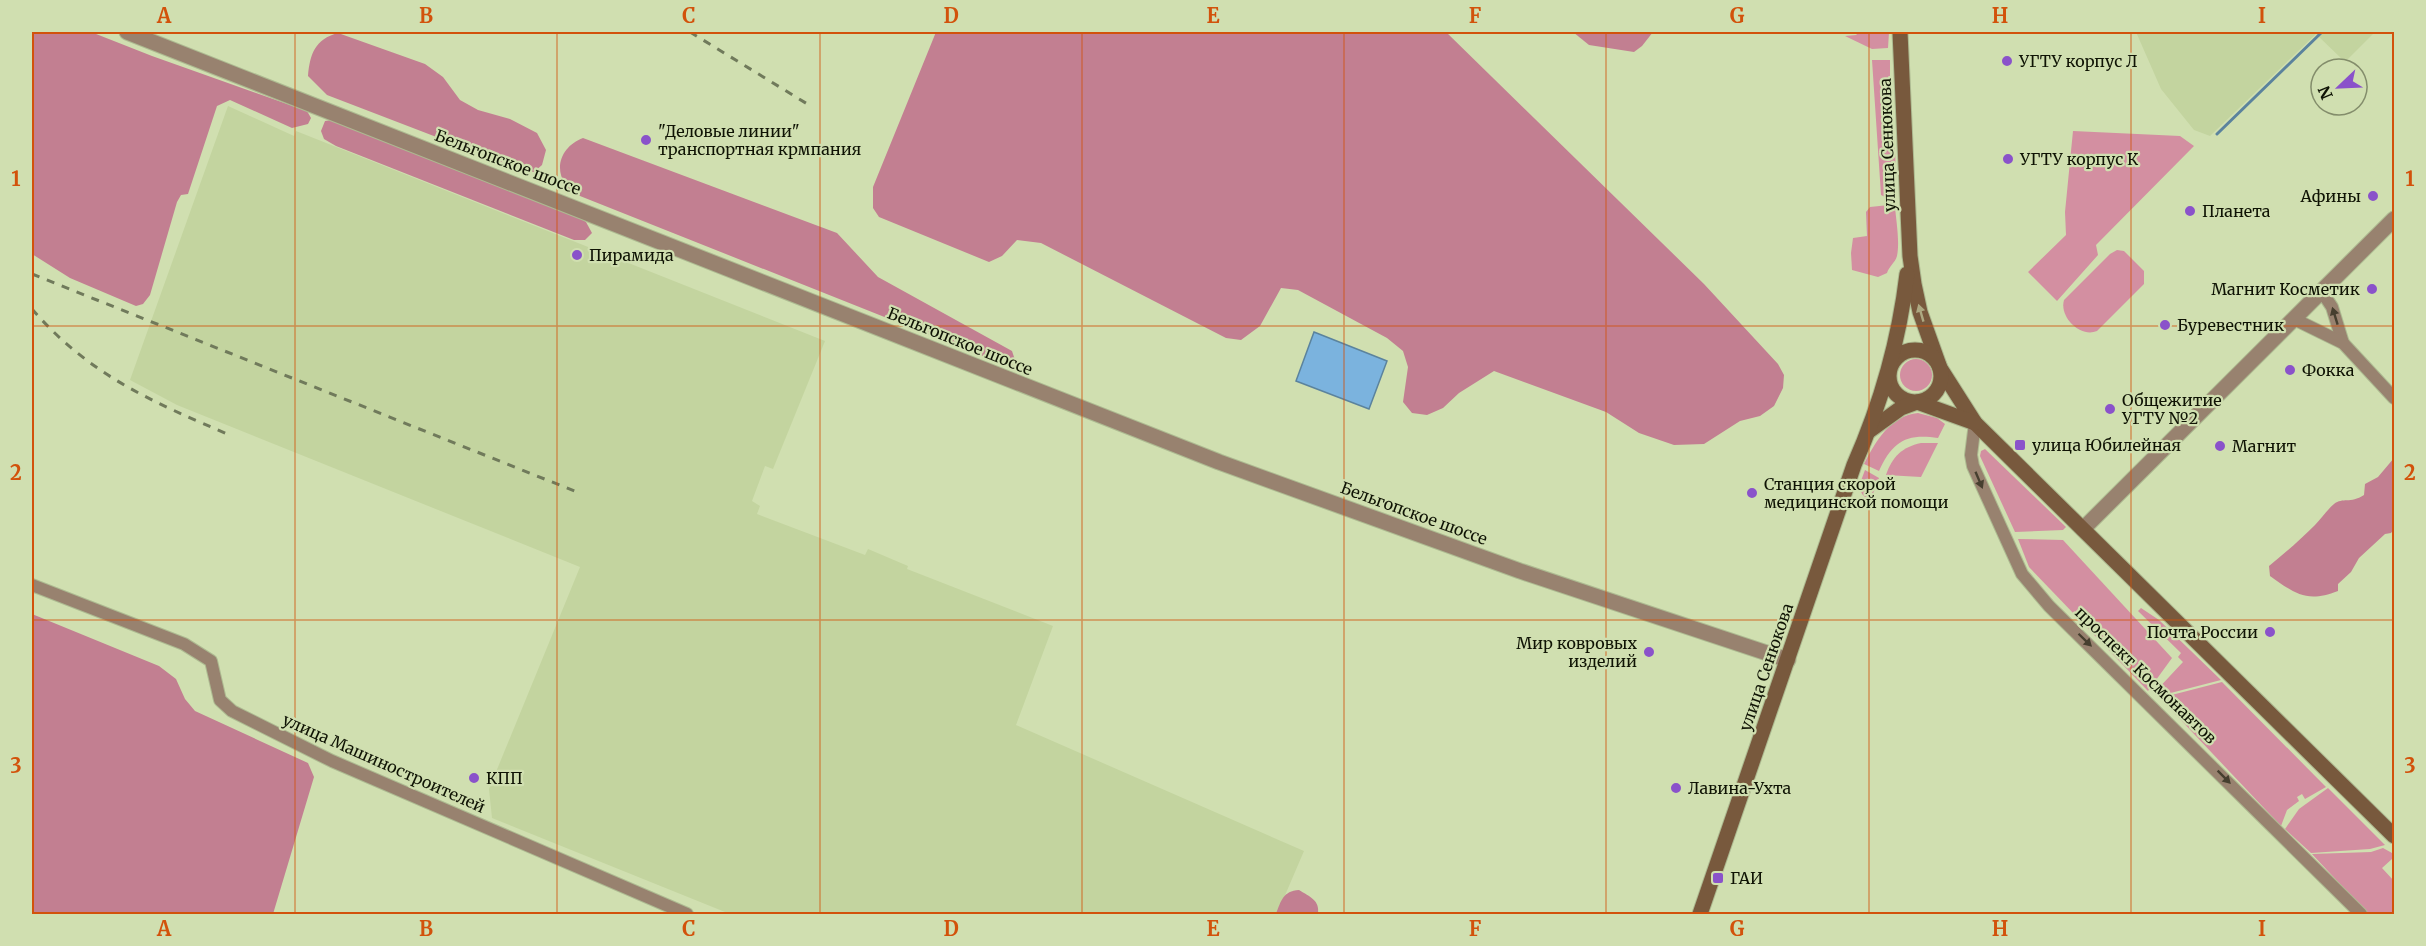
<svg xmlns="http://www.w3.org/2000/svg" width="2426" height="946" viewBox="0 0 2426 946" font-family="Merriweather,serif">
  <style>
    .built { fill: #c3d49f }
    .green { fill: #d38fa1 }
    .forest { fill: #c27f91 }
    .water { fill: #7bb3de; stroke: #5b839d; stroke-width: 1.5 }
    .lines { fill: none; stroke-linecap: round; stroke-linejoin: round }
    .stream { stroke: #5b839d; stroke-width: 3 }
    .minor-casing { stroke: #adba91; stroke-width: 14 }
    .tertiary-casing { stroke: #adba91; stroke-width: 17 }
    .secondary-casing { stroke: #adba91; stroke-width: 17 }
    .minor { stroke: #98826f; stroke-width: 12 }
    .tertiary { stroke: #98826f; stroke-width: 15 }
    .secondary { stroke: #78593d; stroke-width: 15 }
    .rail { stroke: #707a5b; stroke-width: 3; stroke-dasharray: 8 8; stroke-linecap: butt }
    .oneway { fill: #ada982 }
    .oneway2 { fill: #463f2f }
    .grid { fill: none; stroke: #d2520b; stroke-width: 1.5; stroke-opacity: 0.55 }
    .poi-dot { fill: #8a52ca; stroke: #d0dfb0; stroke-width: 2 }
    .labels { text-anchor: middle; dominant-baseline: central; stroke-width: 4.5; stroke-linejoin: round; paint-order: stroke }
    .poi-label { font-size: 16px; fill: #0f1304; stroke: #d0dfb0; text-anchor: start }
    .street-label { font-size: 16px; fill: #0f1304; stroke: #d0dfb0 }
    .neatline { fill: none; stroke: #d2520b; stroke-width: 2 }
    .grid-label { font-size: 20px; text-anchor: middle; font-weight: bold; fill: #d2520b }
  </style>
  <rect width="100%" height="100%" fill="#d0dfb0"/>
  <g class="built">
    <polygon points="2136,32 2375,32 2345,62 2316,34 2210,136 2194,130 2161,89"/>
    <polygon points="228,106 294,136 296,131 825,341 773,469 765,466 752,501 760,506 757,514 865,555 868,549 908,566 907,569 1053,626 1016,725 1304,851 1277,914 730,914 492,818 489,789 580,567 177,405 130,380"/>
  </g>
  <g class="green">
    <polygon points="1859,32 1889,32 1888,48 1872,49 1845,36 1856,35"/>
    <path d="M1872 60H1890V100L1885 110C1898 120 1895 175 1896 192L1885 197 1881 195Z"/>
    <polygon points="2073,131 2180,136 2194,146 2096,245 2098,255 2057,301 2028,272 2066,235 2065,212"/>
    <path d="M1889 205 1895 206C1896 221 1900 241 1897 256 1895 263 1889 266 1887 273L1878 277 1852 270 1851 253 1853 238 1867 236 1866 212 1870 207Z"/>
    <path d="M2117 250 2124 251 2144 271V284L2097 331C2080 338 2059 317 2064 300L2110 254Z"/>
    <circle cx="1916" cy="375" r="16"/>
    <path d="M1918 413 1937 418 1945 424 1938 438C1906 433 1892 442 1879 471L1864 464C1876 441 1890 416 1918 413Z"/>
    <path d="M1921 443H1938L1921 477 1886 475C1892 457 1902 447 1921 443Z"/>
    <polygon points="1985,449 2066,527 2063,530 2015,532 1980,456 1981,451"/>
    <polygon points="1865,470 1879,478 1870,502 1862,494 1859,486"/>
    <polygon points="2018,539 2063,540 2172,658 2148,691 2029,567"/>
    <polygon points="2141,608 2159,620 2221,680 2159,696 2155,692 2183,662 2178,657 2181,653 2138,611"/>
    <polygon points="2222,682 2326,787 2305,799 2302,794 2297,797 2299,801 2287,810 2281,826 2160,698"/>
    <polygon points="2328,788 2385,845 2370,849 2311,853 2285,829 2299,809"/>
    <polygon points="2383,848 2392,853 2392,859 2382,868 2394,881 2394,914 2368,914 2312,854 2371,852"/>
  </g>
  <g class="forest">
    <polygon points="32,32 91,32 152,56 307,111 311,118 308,124 292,128 230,100 217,106 188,194 181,195 177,202 150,295 143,304 136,306 70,278 32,254"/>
    <polygon points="936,32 1446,32 1704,284 1778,364 1784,375 1783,388 1774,406 1760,416 1740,421 1704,444 1674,445 1639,433 1606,412 1494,371 1459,393 1443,408 1427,415 1412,413 1403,402 1408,367 1403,351 1387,338 1298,290 1281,288 1260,326 1241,340 1226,338 1041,243 1017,240 1002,256 989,262 879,217 873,208 873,187"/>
    <polygon points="1573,32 1653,32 1642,46 1634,52 1589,45"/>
    <path d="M338 33 425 64 443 77 460 100 478 110 510 119 537 133 546 150 542 165 534 172 525 171 327 95 308 76C310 54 315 39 338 33Z"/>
    <polygon points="338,119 575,214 586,222 592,233 585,240 574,240 336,146 324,139 321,131 325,121"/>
    <path d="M583 138 837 233 878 277 1012 351 1015 360 1012 366 1005 365 580 196C575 192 567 189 565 184 553 165 564 145 583 138Z"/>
    <path d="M2394 458V529L2391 533 2385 534 2359 558 2351 572 2338 584V591C2307 603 2295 594 2270 576L2269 566C2285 553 2300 540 2315 525 2321 519 2327 510 2334 504 2343 497 2350 504 2364 495L2365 484 2378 477Z"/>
    <polygon points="32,614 159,666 176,679 185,699 195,711 308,763 314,777 273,914 32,914"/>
    <path d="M1299 890C1310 897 1320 900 1318 914H1276C1281 901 1283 891 1299 890Z"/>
  </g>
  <polygon class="water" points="1314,332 1387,361 1369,409 1296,381"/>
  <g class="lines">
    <polyline class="stream" points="2217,134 2322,32"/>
    <defs>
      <g id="minor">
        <polyline points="2322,292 2332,307 2343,343"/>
        <polyline points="2294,319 2343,343 2394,398"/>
        <polyline points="1975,423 1971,455 1973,466 2022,574 2049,606 2361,914"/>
        <polyline points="32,585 184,644 211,661 220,700 232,711 332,761 687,914"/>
      </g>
      <g id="tertiary">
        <polyline points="127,32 1219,462 1520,571 1788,660"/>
        <polyline points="2083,529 2394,219"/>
      </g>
      <g id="secondary">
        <polyline points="1900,32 1910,256 1914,284 1920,312 1940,368 1975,423 2394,836"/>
        <circle cx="1915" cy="376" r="26"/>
        <polyline points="1869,431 1901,408 1917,402 1975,423"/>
        <path d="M1700 914 1854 465C1881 404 1899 341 1907 274"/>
      </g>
    </defs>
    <use href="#minor" class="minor-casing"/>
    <use href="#tertiary" class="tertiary-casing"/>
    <use href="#secondary" class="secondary-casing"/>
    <use href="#minor" class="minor"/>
    <use href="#tertiary" class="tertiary"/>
    <use href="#secondary" class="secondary"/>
    <g class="rail">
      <polyline points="690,32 809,105"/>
      <polyline points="32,274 577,492"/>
      <path d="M32 309C90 376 153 402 232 436"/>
    </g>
  </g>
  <defs><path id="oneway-solid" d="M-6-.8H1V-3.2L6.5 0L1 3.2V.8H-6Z" transform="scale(1.5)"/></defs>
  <use class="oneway" href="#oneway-solid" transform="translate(1921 313) rotate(-106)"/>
  <g class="oneway2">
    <use href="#oneway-solid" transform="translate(2335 316) rotate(-107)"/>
    <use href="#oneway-solid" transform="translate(1979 480) rotate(67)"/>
    <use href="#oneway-solid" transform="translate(2085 640) rotate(44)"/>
    <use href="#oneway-solid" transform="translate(2224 777) rotate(45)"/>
  </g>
  <path class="grid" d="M295 32V914M557 32V914M820 32V914M1082 32V914M1344 32V914M1606 32V914M1869 32V914M2131 32V914M32 326H2394M32 620H2394"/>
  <g class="poi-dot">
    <circle cx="2007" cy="61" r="6"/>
    <circle cx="646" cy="140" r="6"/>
    <circle cx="2008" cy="159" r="6"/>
    <circle cx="2373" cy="196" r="6"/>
    <circle cx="2190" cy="211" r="6"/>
    <circle cx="577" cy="255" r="6"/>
    <circle cx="2372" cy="289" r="6"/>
    <circle cx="2165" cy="325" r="6"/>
    <circle cx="2290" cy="370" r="6"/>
    <circle cx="2110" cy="409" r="6"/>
    <rect x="2014" y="439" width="12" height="12" rx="3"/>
    <circle cx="2220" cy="446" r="6"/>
    <circle cx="1752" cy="493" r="6"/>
    <circle cx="2270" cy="632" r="6"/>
    <circle cx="1649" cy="652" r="6"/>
    <circle cx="474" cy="778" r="6"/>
    <circle cx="1676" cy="788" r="6"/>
    <rect x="1712" y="872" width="12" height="12" rx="3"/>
  </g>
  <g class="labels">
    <g class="poi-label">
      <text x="2019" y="61">УГТУ корпус Л</text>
      <text x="658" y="131">"Деловые линии"<tspan x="658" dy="18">транспортная крмпания</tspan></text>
      <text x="2020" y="159">УГТУ корпус К</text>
      <text x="2361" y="196" text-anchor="end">Афины</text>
      <text x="2202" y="211">Планета</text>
      <text x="589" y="255">Пирамида</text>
      <text x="2360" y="289" text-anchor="end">Магнит Косметик</text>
      <text x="2177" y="325">Буревестник</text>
      <text x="2302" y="370">Фокка</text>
      <text x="2122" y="400">Общежитие<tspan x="2122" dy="18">УГТУ №2</tspan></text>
      <text x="2032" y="445">улица Юбилейная</text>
      <text x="2232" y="446">Магнит</text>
      <text x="1764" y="484">Станция скорой<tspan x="1764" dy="18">медицинской помощи</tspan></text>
      <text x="2258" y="632" text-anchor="end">Почта России</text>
      <text x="1637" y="643" text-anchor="end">Мир ковровых<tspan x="1637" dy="18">изделий</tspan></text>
      <text x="486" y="778">КПП</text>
      <text x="1688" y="788">Лавина-Ухта</text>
      <text x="1730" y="878">ГАИ</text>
    </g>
    <g class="street-label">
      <text transform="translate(1887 145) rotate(-92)">улица Сенюкова</text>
      <text transform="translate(508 162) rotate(21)">Бельгопское шоссе</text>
      <text transform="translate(960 341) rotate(22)">Бельгопское шоссе</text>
      <text transform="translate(1414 513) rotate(20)">Бельгопское шоссе</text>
      <text transform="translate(1766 667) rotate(-71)">улица Сенюкова</text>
      <text transform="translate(2146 675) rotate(44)">проспект Космонавтов</text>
      <text transform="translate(384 763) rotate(24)">улица Машиностроителей</text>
    </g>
  </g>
  <rect width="2426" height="946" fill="none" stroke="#d0dfb0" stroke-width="66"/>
  <g transform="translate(2339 87) rotate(247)"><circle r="28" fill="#d0dfb0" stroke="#838d6b" stroke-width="1.5"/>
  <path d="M0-4.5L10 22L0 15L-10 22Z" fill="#8a52ca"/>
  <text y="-9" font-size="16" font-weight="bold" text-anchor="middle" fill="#0f1304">N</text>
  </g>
  <rect x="33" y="33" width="2360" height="880" class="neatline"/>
  <g class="grid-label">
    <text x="164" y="23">A</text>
    <text x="426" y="23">B</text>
    <text x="689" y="23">C</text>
    <text x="951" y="23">D</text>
    <text x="1213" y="23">E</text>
    <text x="1475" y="23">F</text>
    <text x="1737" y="23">G</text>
    <text x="2000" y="23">H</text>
    <text x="2262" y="23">I</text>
    <text x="16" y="186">1</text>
    <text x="2410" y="186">1</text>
    <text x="16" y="480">2</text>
    <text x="2410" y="480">2</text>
    <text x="16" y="773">3</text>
    <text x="2410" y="773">3</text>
    <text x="164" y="936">A</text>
    <text x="426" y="936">B</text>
    <text x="689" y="936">C</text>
    <text x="951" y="936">D</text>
    <text x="1213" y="936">E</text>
    <text x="1475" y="936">F</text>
    <text x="1737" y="936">G</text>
    <text x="2000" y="936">H</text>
    <text x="2262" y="936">I</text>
  </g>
</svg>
